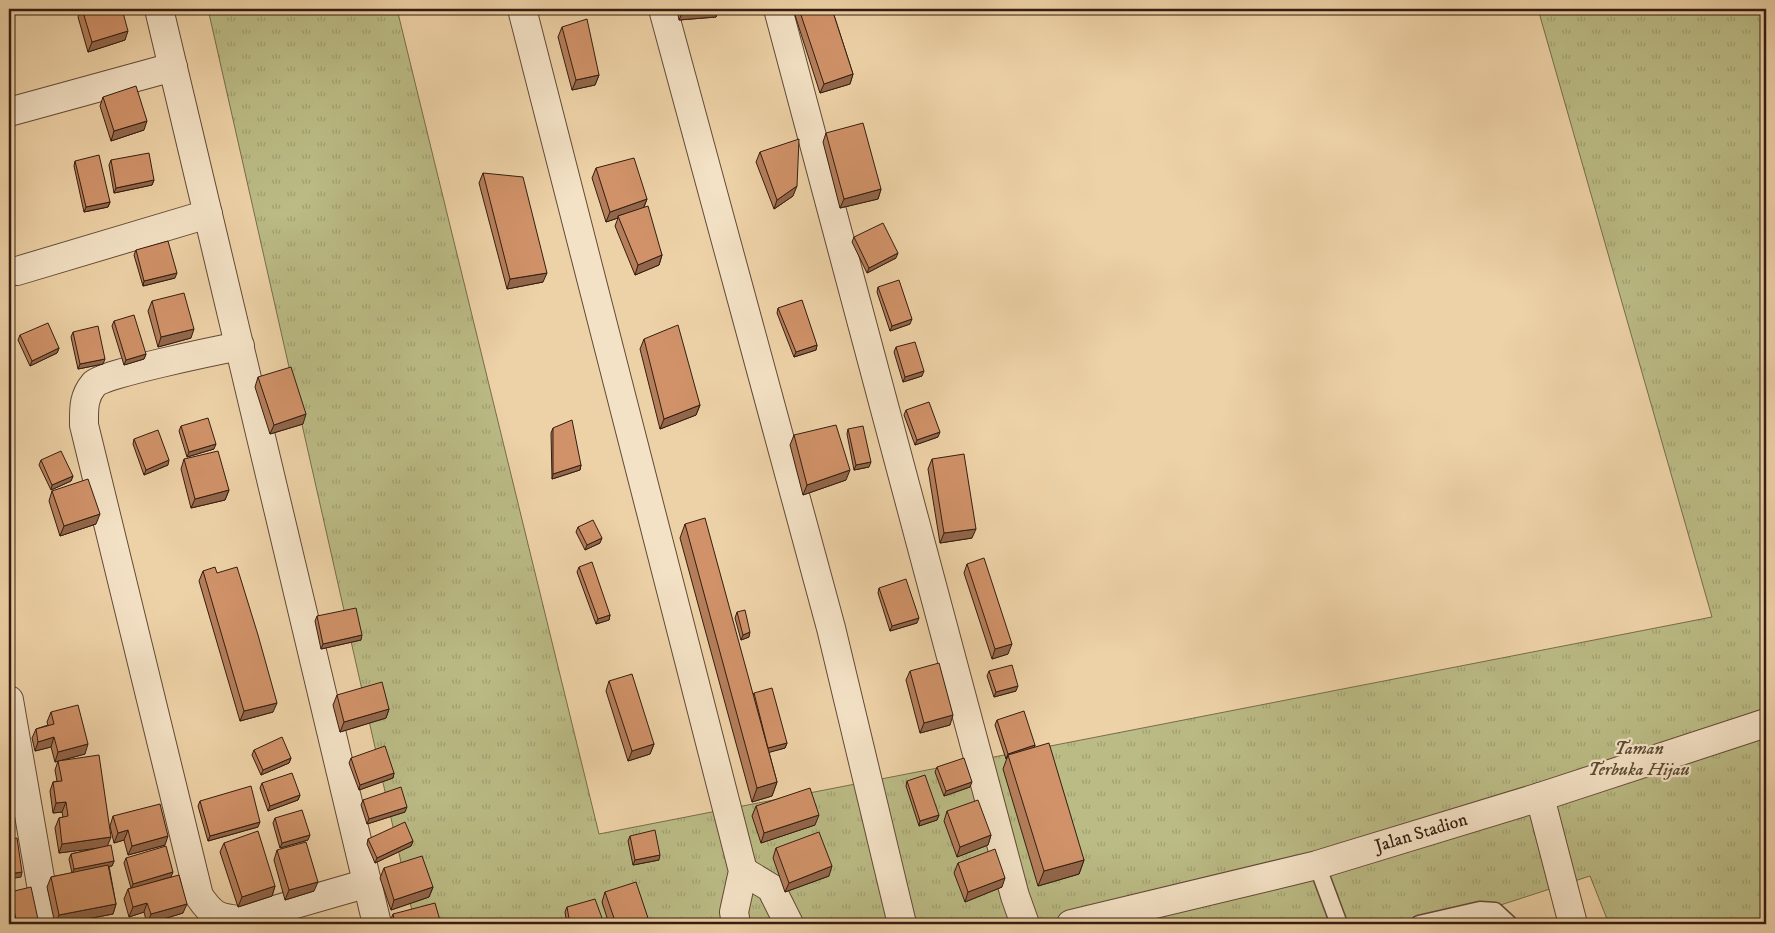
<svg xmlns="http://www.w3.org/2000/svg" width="1775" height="933" viewBox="0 0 1775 933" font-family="'IM FELL DW Pica',serif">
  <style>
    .park { fill: url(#park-tufts); stroke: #786c4b }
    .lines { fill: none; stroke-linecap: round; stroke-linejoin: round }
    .service-casing { stroke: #624a36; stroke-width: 19 }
    .minor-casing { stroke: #624a36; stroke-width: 30 }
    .tertiary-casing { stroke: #624a36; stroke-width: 30 }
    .service { stroke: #f4e2c6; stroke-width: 16 }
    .minor { stroke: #f4e2c6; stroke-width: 28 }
    .tertiary { stroke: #f4e2c6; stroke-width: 28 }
    .wall { fill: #b47e5a; stroke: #341d11 }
    .shaded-wall { fill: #92664a; stroke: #341d11 }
    .building { fill: #d19269; stroke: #341d11 }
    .labels { text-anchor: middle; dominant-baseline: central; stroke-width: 4.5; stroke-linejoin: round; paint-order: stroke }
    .park-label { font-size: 18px; font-style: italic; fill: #5c4c34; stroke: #f4e2c6 }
    .street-label { font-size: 18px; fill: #341d11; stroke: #f4e2c6 }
  </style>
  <defs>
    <pattern id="park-tufts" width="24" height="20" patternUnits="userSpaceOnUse" patternTransform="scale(1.25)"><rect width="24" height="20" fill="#bbbb85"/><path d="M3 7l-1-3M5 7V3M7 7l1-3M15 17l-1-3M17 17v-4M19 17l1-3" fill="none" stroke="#a1a072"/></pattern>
  </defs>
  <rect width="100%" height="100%" fill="#eed2a7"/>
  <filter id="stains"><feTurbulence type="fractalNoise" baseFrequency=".004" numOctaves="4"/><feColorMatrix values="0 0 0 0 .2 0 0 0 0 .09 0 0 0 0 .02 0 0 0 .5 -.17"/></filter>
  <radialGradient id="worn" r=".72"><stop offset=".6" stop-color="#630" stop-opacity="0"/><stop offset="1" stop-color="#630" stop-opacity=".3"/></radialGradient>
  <polygon class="park" points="208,9 397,9 599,834 1712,617 1538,9 1766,9 1766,924 1609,924 1590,876 1442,924 415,924"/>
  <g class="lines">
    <defs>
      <g id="service">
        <polyline points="1317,865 1339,924"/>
        <polyline points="1419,924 1480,910 1495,911 1509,924"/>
      </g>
      <g id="minor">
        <polyline points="159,9 377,924"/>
        <polyline points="522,9 743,871 734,912 736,924"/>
        <polyline points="663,9 831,628 902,924"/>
        <polyline points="778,9 1015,896 1025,924"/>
        <polyline points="9,112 173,67"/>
        <polyline points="17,271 208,214"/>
        <path d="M240 346C219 350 102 374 94 384 83 397 84 409 84 425L199 896C212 915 217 918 240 920L368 883"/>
        <polyline points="9,700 48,924"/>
        <polyline points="1540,797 1573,924"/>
        <polyline points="743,871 771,888 789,924"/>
      </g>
      <g id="tertiary">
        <path id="s1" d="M1071 924 1317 865 1540 797 1766 723"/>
      </g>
    </defs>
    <use href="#service" class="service-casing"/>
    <use href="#minor" class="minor-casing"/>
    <use href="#tertiary" class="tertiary-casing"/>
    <use href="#service" class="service"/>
    <use href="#minor" class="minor"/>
    <use href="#tertiary" class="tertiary"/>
  </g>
  <g class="wall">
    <polygon points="81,9 122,9 125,40 88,52 78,17"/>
    <polygon points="677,9 719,9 716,17 679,20"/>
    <polygon points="793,9 832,9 853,74 850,84 820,93"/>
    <polygon points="562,27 599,75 595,85 572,90 558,37"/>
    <polygon points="103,97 144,130 111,141 100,106"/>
    <polygon points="826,133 881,189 878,199 840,208 823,142"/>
    <polygon points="760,152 793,196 774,209 756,162"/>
    <polygon points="111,160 154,180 152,185 114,193 109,165"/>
    <polygon points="75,161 110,202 108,207 84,212 74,166"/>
    <polygon points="596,168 647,199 644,207 662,255 659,265 635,275 615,226 618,218 606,222 592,178"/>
    <polygon points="483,173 543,282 507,289 479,183"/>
    <polygon points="854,237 896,258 867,273 852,242"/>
    <polygon points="136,250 175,278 143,286 134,255"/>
    <polygon points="878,287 910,324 890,331 877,292"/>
    <polygon points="152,301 191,338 158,347 148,311"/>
    <polygon points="778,308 817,345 816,350 794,357 777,313"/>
    <polygon points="114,321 146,354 144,359 124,365 112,326"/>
    <polygon points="73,332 103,364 78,369 71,337"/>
    <polygon points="20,335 59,348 57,353 30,366 18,340"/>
    <polygon points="644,339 700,405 696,415 660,429 640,349"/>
    <polygon points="896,347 922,376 903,382 894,352"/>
    <polygon points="258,377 303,424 270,434 255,387"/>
    <polygon points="906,410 938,437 915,445 904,415"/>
    <polygon points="181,426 214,449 187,457 179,431"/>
    <polygon points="553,428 581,465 580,470 552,479 551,433"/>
    <polygon points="848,429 869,467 854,470 847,434"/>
    <polygon points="794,435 846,480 803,495 790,445"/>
    <polygon points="134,439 168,465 144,475 133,444"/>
    <polygon points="184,459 229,490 225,500 191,508 181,469"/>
    <polygon points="932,459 972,538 940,543 928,469"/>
    <polygon points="41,460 73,476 71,481 51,490 39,465"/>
    <polygon points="52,491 96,524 60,536 49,501"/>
    <polygon points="685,524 753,695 754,693 787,743 785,748 769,752 777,782 772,796 752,802 680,538"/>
    <polygon points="578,527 600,543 585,550 576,532"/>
    <polygon points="967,564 1008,654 992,659 964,573"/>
    <polygon points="579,567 610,615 609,620 596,624 577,572"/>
    <polygon points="203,571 217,573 273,712 240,721 199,581"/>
    <polygon points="879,588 917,623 890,631 878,593"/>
    <polygon points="737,612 749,637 741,640 735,618"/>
    <polygon points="317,616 361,640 321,649 315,621"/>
    <polygon points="910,671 950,725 920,733 906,680"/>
    <polygon points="989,671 1016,691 994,697 987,676"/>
    <polygon points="609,681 654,744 650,754 628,761 606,691"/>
    <polygon points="337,695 389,709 386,718 340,732 333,705"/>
    <polygon points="51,712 85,754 55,762 51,747 35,751 32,738 36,729 48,725 47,722"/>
    <polygon points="997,720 1035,745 1034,748 1084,860 1079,874 1038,886 1003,769 1007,758 1006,759 995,725"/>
    <polygon points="254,750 291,758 289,763 261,775 252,755"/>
    <polygon points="351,758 394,773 393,778 359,790 349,763"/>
    <polygon points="58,761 107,846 114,861 112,866 109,866 116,904 113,914 60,924 55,924 47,887 51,877 72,873 69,859 71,854 102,847 59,853 55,828 59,818 63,817 62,812 53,813 50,791 53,782 57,781 55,770"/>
    <polygon points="937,767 970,787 944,796 935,772"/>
    <polygon points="907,781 939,815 937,820 919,826 906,786"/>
    <polygon points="262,783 300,795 298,800 268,811 260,788"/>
    <polygon points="363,800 405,812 367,824 361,805"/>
    <polygon points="200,801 258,827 208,841 198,806"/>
    <polygon points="756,806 815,825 761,843 752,816"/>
    <polygon points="947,811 991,835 988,845 957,857 944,821"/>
    <polygon points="113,816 165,845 128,855 124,840 114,843 110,826"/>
    <polygon points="275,818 308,840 280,848 273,823"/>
    <polygon points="630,836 659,860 633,865 628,841"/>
    <polygon points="368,839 413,841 411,846 375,863 367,844"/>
    <polygon points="224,843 275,886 272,896 238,907 220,852"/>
    <polygon points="776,848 829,876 785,892 773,858"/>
    <polygon points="277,850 314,891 285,900 274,860"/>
    <polygon points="126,858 171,877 183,913 147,924 144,912 129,917 124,899 128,889 131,888 124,863"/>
    <polygon points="958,863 1002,887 965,902 954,873"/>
    <polygon points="384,868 433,887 429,897 391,910 380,878"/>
    <polygon points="10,892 39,924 9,924 9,896"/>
    <polygon points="605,892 650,924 609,924 602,902"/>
    <polygon points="567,907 602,918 600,923 598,924 567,924 565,912"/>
    <polygon points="393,914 441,924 389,924"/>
  </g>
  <g class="shaded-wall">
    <polygon points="703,9 719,9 716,17 679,20 683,11"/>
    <polygon points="128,31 125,40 88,52 92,42"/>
    <polygon points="853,74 850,84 820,93 824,84"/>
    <polygon points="599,75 595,85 572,90 576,80"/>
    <polygon points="147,121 144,130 111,141 114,131"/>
    <polygon points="154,180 152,185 114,193 116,188"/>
    <polygon points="797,186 793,196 774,209 777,200"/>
    <polygon points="881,189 878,199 840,208 844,199"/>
    <polygon points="647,199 643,209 618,216 618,218 606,222 610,212"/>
    <polygon points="110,202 108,207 84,212 86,207"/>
    <polygon points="898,253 896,258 867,273 869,268"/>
    <polygon points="662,255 659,265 635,275 638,265"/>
    <polygon points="177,273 175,278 143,286 144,281"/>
    <polygon points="547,273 543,282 507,289 510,279"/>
    <polygon points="912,319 910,324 890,331 892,326"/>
    <polygon points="194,329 191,338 158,347 161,337"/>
    <polygon points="817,345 816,350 794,357 796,352"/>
    <polygon points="59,348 57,353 30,366 32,361"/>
    <polygon points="146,354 144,359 124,365 126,360"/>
    <polygon points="105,359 103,364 78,369 80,364"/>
    <polygon points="924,371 922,376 903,382 905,377"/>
    <polygon points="700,405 696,415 660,429 664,419"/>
    <polygon points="306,414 303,424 270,434 274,425"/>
    <polygon points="940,432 938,437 915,445 917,440"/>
    <polygon points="216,444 214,449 187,457 189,452"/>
    <polygon points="169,460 168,465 144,475 146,470"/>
    <polygon points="871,462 869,467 854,470 856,465"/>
    <polygon points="581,465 580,470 552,479 553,474"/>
    <polygon points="850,470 846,480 803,495 807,485"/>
    <polygon points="73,476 71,481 51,490 52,485"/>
    <polygon points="229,490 225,500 191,508 195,499"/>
    <polygon points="100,514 96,524 60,536 64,526"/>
    <polygon points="976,529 972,538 940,543 944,533"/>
    <polygon points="602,538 600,543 585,550 587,545"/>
    <polygon points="610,615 609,620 596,624 598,619"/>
    <polygon points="919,618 917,623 890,631 892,626"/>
    <polygon points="750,632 749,637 741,640 743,635"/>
    <polygon points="362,635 361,640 321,649 323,644"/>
    <polygon points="1012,644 1008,654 992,659 995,649"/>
    <polygon points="1018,686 1016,691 994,697 996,692"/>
    <polygon points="277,703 273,712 240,721 244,711"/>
    <polygon points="389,709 386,718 340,732 344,722"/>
    <polygon points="953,715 950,725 920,733 924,723"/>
    <polygon points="54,737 51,747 35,751 38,742"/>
    <polygon points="787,743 785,748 767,753 768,748"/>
    <polygon points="88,744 85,754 55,762 58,752"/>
    <polygon points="654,744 650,754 628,761 632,751"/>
    <polygon points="1035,745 1033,750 1008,755 1007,758 1006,759 1008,754"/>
    <polygon points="291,758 289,763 261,775 263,770"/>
    <polygon points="394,773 393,778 359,790 360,785"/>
    <polygon points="777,782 772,796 752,802 757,788"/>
    <polygon points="972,782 970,787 944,796 946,791"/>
    <polygon points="300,795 298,800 268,811 270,806"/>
    <polygon points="66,802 62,812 53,813 56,803"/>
    <polygon points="407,807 405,812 367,824 369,819"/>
    <polygon points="819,815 815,825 761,843 764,833"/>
    <polygon points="939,815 937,820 919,826 920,821"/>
    <polygon points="260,822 258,827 208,841 210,836"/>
    <polygon points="128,830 124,840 114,843 118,833"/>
    <polygon points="310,835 308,840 280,848 282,843"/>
    <polygon points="991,835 988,845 957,857 960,847"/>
    <polygon points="168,836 165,845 128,855 132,846"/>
    <polygon points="111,837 107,847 59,853 62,844"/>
    <polygon points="413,841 411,846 375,863 377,858"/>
    <polygon points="660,855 659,860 633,865 635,860"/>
    <polygon points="1084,860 1079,874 1038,886 1044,871"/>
    <polygon points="114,861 112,866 72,874 74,869"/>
    <polygon points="832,866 829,876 785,892 789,883"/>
    <polygon points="22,872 21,877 9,879 9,874"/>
    <polygon points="173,872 171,877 131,889 133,884"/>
    <polygon points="1005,878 1002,887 965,902 968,892"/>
    <polygon points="318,882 314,891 285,900 289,890"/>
    <polygon points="275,886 272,896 238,907 242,897"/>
    <polygon points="433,887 429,897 391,910 394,900"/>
    <polygon points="147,903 144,912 129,917 133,907"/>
    <polygon points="116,904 113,914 60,924 55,924 59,915"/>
    <polygon points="187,904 183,913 147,924 151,914"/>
    <polygon points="602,918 600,923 598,924 587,924"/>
  </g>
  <g class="building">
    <polygon points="82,9 122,9 128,31 92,42"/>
    <polygon points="682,9 703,9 683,11"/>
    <polygon points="799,9 832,9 853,74 824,84"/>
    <polygon points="587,19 599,75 576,80 562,27"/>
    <polygon points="136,86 147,121 114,131 103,97"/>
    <polygon points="863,123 881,189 844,199 826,133"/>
    <polygon points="799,139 797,186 777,200 760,152"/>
    <polygon points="149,153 154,180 116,188 111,160"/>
    <polygon points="99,155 110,202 86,207 75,161"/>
    <polygon points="634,158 647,199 610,212 596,168"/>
    <polygon points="483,173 523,177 547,273 510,279"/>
    <polygon points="648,206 662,255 638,265 618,216"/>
    <polygon points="883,223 898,253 869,268 854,237"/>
    <polygon points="168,241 177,273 144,281 136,250"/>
    <polygon points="899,280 912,319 892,326 878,287"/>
    <polygon points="184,293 194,329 161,337 152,301"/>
    <polygon points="802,300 817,345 796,352 778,308"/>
    <polygon points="134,315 146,354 126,360 114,321"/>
    <polygon points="48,323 59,348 32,361 20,335"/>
    <polygon points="678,325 700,405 664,419 644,339"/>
    <polygon points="98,326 105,359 80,364 73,332"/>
    <polygon points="915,342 924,371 905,377 896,347"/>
    <polygon points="291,367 306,414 274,425 258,377"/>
    <polygon points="929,402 940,432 917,440 906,410"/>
    <polygon points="208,418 216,444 189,452 181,426"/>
    <polygon points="572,420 581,465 553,474 553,428"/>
    <polygon points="836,425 850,470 807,485 794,435"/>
    <polygon points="863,426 871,462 856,465 848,429"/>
    <polygon points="158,430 169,460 146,470 134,439"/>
    <polygon points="61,451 73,476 52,485 41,460"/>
    <polygon points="218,451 229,490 195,499 184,459"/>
    <polygon points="964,454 976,529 944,533 932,459"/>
    <polygon points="88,479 100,514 64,526 52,491"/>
    <polygon points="705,518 777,782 757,788 685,524"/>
    <polygon points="593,520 602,538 587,545 578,527"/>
    <polygon points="984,558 1012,644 995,649 967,564"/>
    <polygon points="592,562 610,615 598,619 579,567"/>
    <polygon points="215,567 217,573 237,567 258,635 277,703 244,711 203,571"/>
    <polygon points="906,579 919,618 892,626 879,588"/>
    <polygon points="356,608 362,635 323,644 317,616"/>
    <polygon points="745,610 750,632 743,635 737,612"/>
    <polygon points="939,663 953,715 924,723 910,671"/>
    <polygon points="1012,665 1018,686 996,692 989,671"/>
    <polygon points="632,674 654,744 632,751 609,681"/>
    <polygon points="382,682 389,709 344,722 337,695"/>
    <polygon points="772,688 787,743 768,748 754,693"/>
    <polygon points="78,705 88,744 58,752 54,737 38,742 36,729 54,724 51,712"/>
    <polygon points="1024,711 1035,745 1008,754 997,720"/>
    <polygon points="282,737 291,758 263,770 254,750"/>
    <polygon points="1049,743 1084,860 1044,871 1008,755"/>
    <polygon points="385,746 394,773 360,785 351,758"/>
    <polygon points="99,755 111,837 62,844 59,818 68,816 66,802 56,803 53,782 62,781 58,761"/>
    <polygon points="964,758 972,782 946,791 937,767"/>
    <polygon points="292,773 300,795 270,806 262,783"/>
    <polygon points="925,775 939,815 920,821 907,781"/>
    <polygon points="251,786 260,822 210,836 200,801"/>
    <polygon points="401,787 407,807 369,819 363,800"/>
    <polygon points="810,788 819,815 764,833 756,806"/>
    <polygon points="978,800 991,835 960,847 947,811"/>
    <polygon points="160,804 168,836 132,846 128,830 118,833 113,816"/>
    <polygon points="302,810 310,835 282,843 275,818"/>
    <polygon points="405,822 413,841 377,858 368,839"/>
    <polygon points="655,830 660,855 635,860 630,836"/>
    <polygon points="258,831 275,886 242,897 224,843"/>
    <polygon points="819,832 832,866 789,883 776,848"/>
    <polygon points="17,838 22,872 9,874 9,839"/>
    <polygon points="306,842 318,882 289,890 277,850"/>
    <polygon points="111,845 114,861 74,869 71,854"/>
    <polygon points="166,846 173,872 133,884 126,858"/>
    <polygon points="995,849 1005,878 968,892 958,863"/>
    <polygon points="422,856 433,887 394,900 384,868"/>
    <polygon points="108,865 116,904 59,915 51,877"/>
    <polygon points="179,875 187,904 151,914 147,903 133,907 128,889"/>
    <polygon points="636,882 650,924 616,924 605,892"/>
    <polygon points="31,887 39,924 17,924 10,892"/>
    <polygon points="595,899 602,918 587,924 570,924 567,907"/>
    <polygon points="435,903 441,924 395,924 393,914"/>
    <polygon points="183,918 185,924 160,924"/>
    <polygon points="342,921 343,924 331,924"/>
  </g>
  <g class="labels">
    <g class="park-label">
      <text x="1639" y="749">Taman<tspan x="1639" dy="21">Terbuka Hijau</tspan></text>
    </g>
    <g class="street-label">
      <text stroke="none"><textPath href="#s1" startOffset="362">Jalan Stadion</textPath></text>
    </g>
  </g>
  <rect width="1775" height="933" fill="none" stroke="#eed2a7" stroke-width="30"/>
  <rect x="10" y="10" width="1755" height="913" fill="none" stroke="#341d11" stroke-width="2.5"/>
  <rect x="15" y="15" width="1745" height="903" fill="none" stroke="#341d11"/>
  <rect width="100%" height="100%" filter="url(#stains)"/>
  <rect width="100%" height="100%" fill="url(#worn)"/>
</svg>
